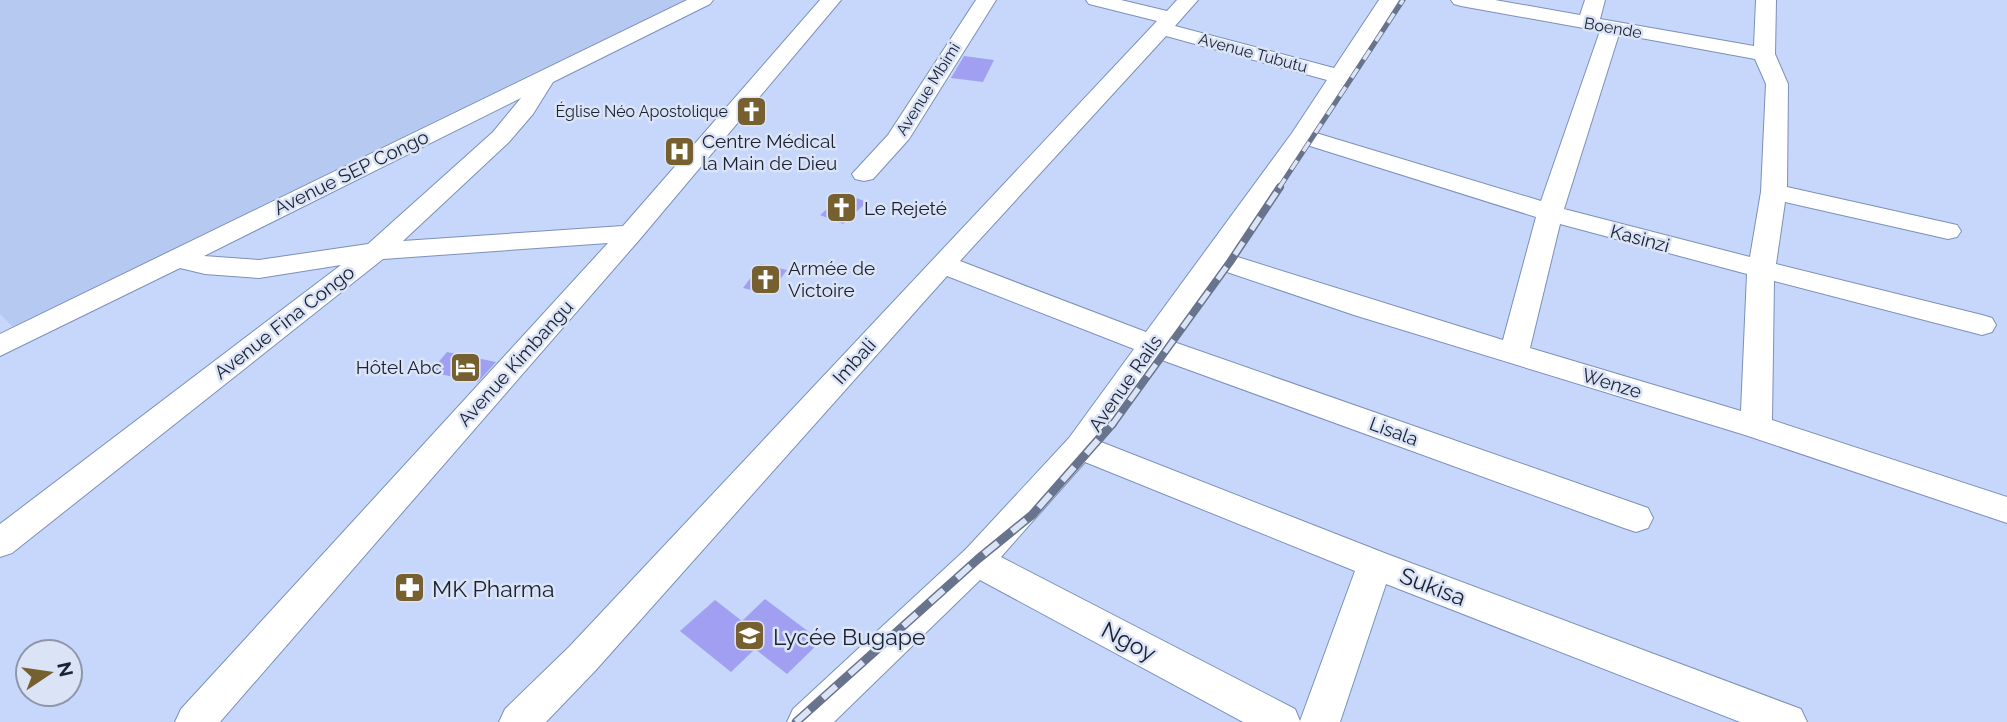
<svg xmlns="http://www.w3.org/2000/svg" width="2007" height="722" viewBox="0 0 2007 722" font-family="Raleway,sans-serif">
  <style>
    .built { fill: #b6caf1 }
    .building { fill: #a19ff2 }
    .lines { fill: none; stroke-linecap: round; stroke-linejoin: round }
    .minor-casing { stroke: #7c90b9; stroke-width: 2 }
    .minor { fill: #fff; fill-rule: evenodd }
    .rail-far2-casing { stroke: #68748d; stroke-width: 5 }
    .rail-far1-casing { stroke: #68748d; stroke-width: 8 }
    .rail-casing { stroke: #68748d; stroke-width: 9 }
    .rail-far2 { stroke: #dbe4f6; stroke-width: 3.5; stroke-dasharray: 11; stroke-linecap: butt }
    .rail-far1 { stroke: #dbe4f6; stroke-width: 5; stroke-dasharray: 15; stroke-linecap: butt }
    .rail { stroke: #dbe4f6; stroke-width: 6; stroke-dasharray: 18; stroke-linecap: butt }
    .labels { text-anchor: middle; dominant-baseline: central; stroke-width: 5; stroke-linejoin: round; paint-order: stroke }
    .far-street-label { font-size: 16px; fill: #1a2132; stroke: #dbe4f6 }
    .far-poi-label { font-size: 16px; fill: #1a2132; stroke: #dbe4f6; text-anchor: end }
    .poi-label { font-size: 19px; fill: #1a2132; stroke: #dbe4f6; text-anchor: start }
    .street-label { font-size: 19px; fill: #1a2132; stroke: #dbe4f6 }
    .near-street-label { font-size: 23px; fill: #1a2132; stroke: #dbe4f6 }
    .near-poi-label { font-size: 23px; fill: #1a2132; stroke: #dbe4f6; text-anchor: start }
  </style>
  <rect width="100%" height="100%" fill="#c6d7fb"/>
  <polygon class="built" points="0,0 698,0 18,332 0,314"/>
  <g class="building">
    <polygon points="964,56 994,60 983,82 951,78"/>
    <polygon points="845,194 867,202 843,224 820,215"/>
    <polygon points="761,264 787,270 769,294 743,288"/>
    <polygon points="447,352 496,362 478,382 430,372"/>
    <polygon points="765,599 821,641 787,674 755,649 731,672 680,631 715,600 742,621"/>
  </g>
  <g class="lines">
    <defs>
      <g id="minor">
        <path d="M687 0H713L710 4 553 82 533 114 509 142 403 241 623 226 820 0H841L640 239 220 722H175L181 709 608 243 383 259 12 553 0 557V524L341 265 259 278 205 274 180 268 0 356V334ZM521 98 493 132 368 244 259 260 204 256Z"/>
        <polygon points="976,0 996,0 909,139 873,179 864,181 855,179 852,174 888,135"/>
        <path d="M1086 0H1121L1167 11 1177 0H1198L1175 26 1334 68 1379 0H1399L1316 133 1541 201 1600 31 1461 6 1454 4 1451 0H1495L1580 15 1585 0H1605L1600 19 1754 46 1756 0H1776L1775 54 1788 84 1787 187 1948 223 1957 225 1961 231 1957 237 1948 239 1785 202 1776 264 1982 315 1992 318 1996 325 1992 332 1982 335 1774 281 1772 420 2007 497V523L1745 435 1354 315 1221 270 1171 341 1648 508 1653 518 1648 528 1636 532 1624 528 1159 359 1101 442 1387 554 1801 709 1807 722H1740L1386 584 1340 722H1243L980 580 834 722H787L793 709 966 549 1069 438 1134 349 947 276 595 671 546 722H499L505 709 569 647 1157 21 1089 4ZM1619 34 1755 59 1766 84 1761 192 1750 257 1564 209ZM1166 36 1327 80 1292 133 1146 332 960 261ZM1307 145 1536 217 1503 340 1231 255ZM1560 224 1747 274 1741 411 1530 348ZM1085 462 1355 571 1300 721 1295 709 1001 557Z"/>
      </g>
    </defs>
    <use href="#minor" class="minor-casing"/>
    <use href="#minor" class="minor"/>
    <defs>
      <polyline id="rail-far2" points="1279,188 1403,0"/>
      <polyline id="rail-far1" points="1112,425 1230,262 1280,187"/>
      <polyline id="rail" points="796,722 978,559 1032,515 1113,423"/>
    </defs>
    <use href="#rail-far2" class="rail-far2-casing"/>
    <use href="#rail-far1" class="rail-far1-casing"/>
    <use href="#rail" class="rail-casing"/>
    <use href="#rail-far2" class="rail-far2"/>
    <use href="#rail-far1" class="rail-far1"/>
    <use href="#rail" class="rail"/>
  </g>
  <defs>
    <symbol id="church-square" viewBox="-11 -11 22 22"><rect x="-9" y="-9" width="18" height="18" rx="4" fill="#776030" stroke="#dbe4f6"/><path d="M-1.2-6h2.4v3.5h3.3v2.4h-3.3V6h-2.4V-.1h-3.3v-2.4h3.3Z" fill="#fff"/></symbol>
    <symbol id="hospital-square" viewBox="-11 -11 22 22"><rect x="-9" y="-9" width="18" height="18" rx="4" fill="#776030" stroke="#dbe4f6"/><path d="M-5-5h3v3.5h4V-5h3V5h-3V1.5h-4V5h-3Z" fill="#fff"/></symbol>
    <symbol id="hotel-square" viewBox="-11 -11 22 22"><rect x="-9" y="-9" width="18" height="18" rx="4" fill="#776030" stroke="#dbe4f6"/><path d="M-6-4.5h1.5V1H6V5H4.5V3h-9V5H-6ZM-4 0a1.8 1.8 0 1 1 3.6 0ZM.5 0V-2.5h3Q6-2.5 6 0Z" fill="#fff"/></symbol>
    <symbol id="pharmacy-square" viewBox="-11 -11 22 22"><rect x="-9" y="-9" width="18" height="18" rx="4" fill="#776030" stroke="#dbe4f6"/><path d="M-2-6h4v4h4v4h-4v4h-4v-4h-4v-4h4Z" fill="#fff"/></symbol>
    <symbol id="school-square" viewBox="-11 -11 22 22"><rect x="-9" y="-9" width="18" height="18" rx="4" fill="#776030" stroke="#dbe4f6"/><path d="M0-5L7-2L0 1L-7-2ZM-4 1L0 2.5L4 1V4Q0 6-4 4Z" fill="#fff"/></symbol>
  </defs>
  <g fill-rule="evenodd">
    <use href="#church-square" x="734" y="94" width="35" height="35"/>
    <use href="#hospital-square" x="662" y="134" width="35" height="35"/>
    <use href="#church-square" x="824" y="190" width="35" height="35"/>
    <use href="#church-square" x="748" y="262" width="35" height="35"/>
    <use href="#hotel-square" x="448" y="350" width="35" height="35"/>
    <use href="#pharmacy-square" x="392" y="570" width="35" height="35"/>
    <use href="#school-square" x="732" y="618" width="35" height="35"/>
  </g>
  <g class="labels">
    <g class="far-street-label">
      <text transform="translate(1613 28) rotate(10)">Boende</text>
      <text transform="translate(1253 53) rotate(15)">Avenue Tubutu</text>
      <text transform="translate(928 89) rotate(-58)">Avenue Mbimi</text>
    </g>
    <g class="far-poi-label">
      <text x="728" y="111">Église Néo Apostolique</text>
    </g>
    <g class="poi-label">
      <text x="702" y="141">Centre Médical<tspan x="702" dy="22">la Main de Dieu</tspan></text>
      <text x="864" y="208">Le Rejeté</text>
      <text x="788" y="268">Armée de<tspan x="788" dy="22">Victoire</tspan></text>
      <text x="442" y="367" text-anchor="end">Hôtel Abc</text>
    </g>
    <g class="street-label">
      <text transform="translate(351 172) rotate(-26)">Avenue SEP Congo</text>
      <text transform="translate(1640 238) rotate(15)">Kasinzi</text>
      <text transform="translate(284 322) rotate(-38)">Avenue Fina Congo</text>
      <text transform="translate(854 361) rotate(-48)">Imbali</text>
      <text transform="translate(515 363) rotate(-48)">Avenue Kimbangu</text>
      <text transform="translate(1125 383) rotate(-55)">Avenue Rails</text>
      <text transform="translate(1612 383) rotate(17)">Wenze</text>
      <text transform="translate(1394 431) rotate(20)">Lisala</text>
    </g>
    <g class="near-street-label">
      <text transform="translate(1433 586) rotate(21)">Sukisa</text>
      <text transform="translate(1129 641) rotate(28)">Ngoy</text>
    </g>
    <g class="near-poi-label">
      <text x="432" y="588">MK Pharma</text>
      <text x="773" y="636">Lycée Bugape</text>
    </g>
  </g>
  <g transform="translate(49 673) rotate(77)"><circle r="33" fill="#dbe4f6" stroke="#8e96a8" stroke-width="2"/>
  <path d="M0-5L12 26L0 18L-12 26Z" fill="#776030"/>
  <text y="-10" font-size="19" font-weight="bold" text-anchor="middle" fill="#1a2132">N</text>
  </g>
</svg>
